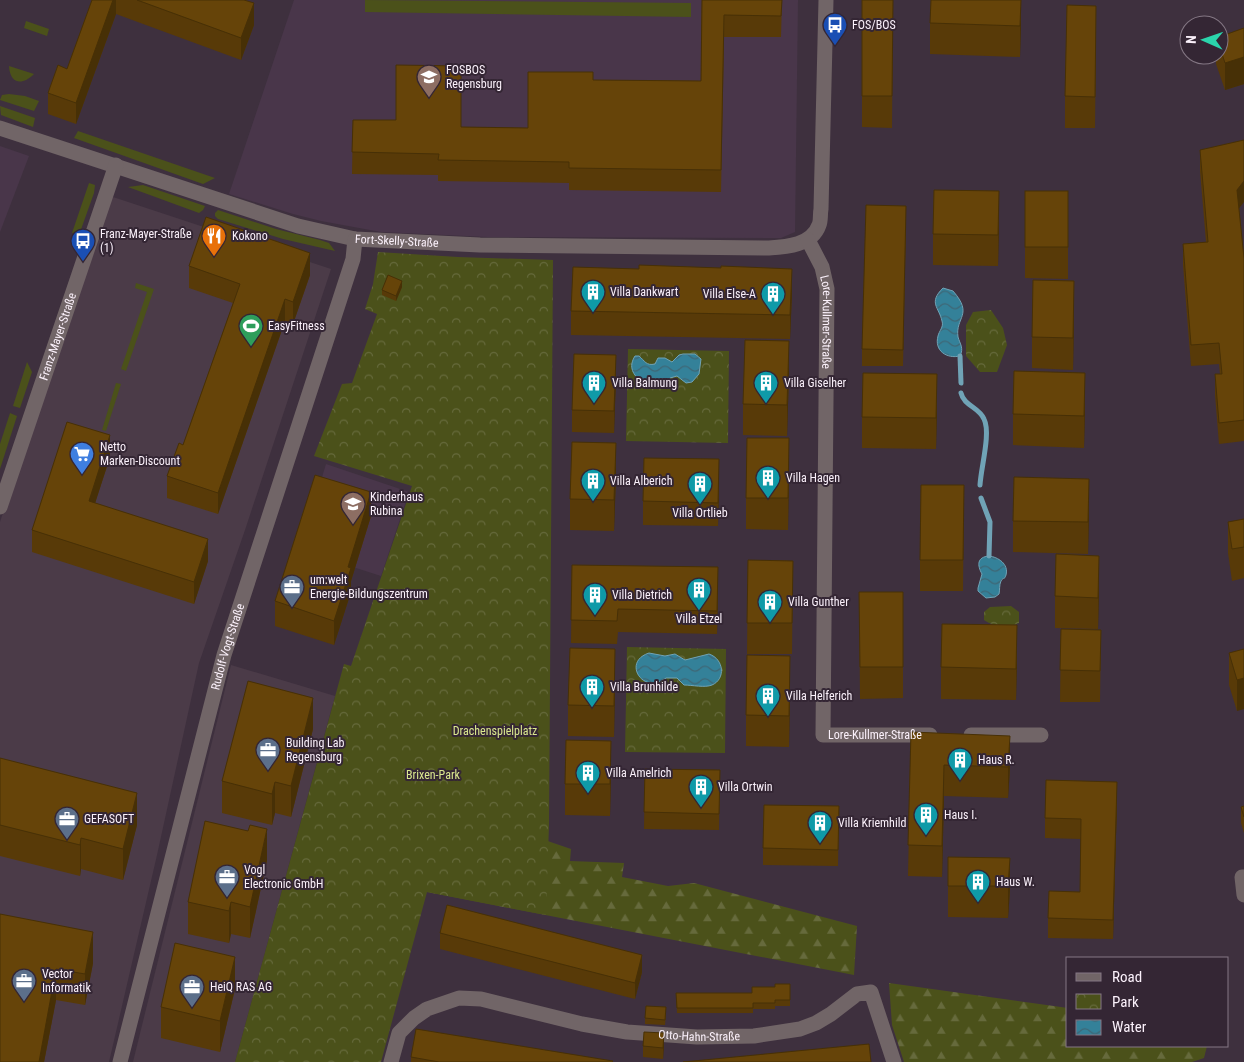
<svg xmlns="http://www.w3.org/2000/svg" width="1244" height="1062" viewBox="0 0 1244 1062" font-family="'Roboto Condensed',sans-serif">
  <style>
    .commercial { fill: #4b3b48 }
    .built { fill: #49364a }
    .grass { fill: #4b511a }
    .forest { fill: url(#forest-firs) }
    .park { fill: url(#park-crowns) }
    .water { fill: url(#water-waves); stroke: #70a3b6 }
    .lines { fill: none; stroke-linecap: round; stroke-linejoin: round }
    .stream { stroke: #70a3b6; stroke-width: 5 }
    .minor { stroke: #716567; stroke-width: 15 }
    .wall { fill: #583a08 }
    .shaded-wall { fill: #473006 }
    .building { fill: #664409; stroke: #473006 }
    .labels { text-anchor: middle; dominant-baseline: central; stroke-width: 4; stroke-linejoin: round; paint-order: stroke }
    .poi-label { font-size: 12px; fill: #fbf1fb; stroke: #342634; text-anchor: start }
    .street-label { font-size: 12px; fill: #fbf1fb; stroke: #342634 }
    .park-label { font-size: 12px; fill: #dbe88f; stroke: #342634 }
  </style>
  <defs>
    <pattern id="forest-firs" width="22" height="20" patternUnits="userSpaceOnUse" patternTransform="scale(1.25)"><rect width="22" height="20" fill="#4b511a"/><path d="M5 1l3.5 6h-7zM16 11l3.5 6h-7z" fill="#666a3c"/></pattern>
    <pattern id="park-crowns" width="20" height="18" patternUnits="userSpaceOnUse" patternTransform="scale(1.25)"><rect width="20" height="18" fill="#4b511a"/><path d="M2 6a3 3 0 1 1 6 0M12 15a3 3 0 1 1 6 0" fill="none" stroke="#666a3c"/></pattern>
    <pattern id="water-waves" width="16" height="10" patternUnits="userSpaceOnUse" patternTransform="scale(1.25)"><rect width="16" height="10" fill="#348199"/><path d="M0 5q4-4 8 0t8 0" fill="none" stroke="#3e6776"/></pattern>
  </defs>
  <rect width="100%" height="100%" fill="#3e303e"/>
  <g class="commercial">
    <polygon points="110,196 331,269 245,530 199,663 157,855 109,1062 0,1062 0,522 30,429"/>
    <polygon points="231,665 335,696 235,1062 133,1062"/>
  </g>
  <g class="built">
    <polygon points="294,0 798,0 795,232 781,238 487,237 381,232 321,221 293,214 229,194"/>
    <polygon points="0,146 29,156 0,232"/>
    <polygon points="326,464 409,492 381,576 300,550"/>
  </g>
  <g class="grass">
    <polygon points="365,0 691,3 691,17 365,12"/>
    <polygon points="26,21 49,29 47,36 24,28"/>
    <path d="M9 66 34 74C22 86 10 84 9 66Z"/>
    <polygon points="9,94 25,96 39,101 34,111 0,100 2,95"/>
    <polygon points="0,106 35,118 33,127 1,115"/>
    <polygon points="78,131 215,178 203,184 74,138"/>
    <polygon points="89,183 95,185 94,193 79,235 72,233"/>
    <polygon points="143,185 205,206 203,210 199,213 128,187"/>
    <polygon points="218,210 276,229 320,240 329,243 335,251 283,239 218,219 215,216 215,213"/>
    <polygon points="136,283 154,289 126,371 121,369 147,292 135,288"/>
    <polygon points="27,362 32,372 20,408 13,406"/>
    <polygon points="116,383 121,384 106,431 102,430"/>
    <polygon points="10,413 17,416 0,469 0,444"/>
  </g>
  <g class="forest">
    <polygon points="533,836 571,849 570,861 624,863 622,877 668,886 694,883 857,926 854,975 427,892 360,902"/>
    <polygon points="889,983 1068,1008 1068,1046 1207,1046 1204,1058 1192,1062 904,1062 892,1025"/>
  </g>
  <g class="park">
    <polygon points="378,252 458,257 553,260 549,825 546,915 427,892 381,1062 235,1062 344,664 351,666 412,486 314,456 342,384 352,383 377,314 365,309 373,284"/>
    <polygon points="991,310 1003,328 1007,345 997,372 980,372 966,356 966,325 973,312"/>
    <polygon points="628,349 729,351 728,443 626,441"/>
    <path d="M1011 606 1019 612V623C1007 628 994 627 984 620V612L990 607Z"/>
    <polygon points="627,647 726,649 725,753 625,752"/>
  </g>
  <g class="water">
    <path d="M943 288 953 291C974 315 955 317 958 337 960 344 964 348 960 356 947 359 934 351 938 336 939 331 944 327 942 321 939 307 928 303 943 288Z"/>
    <path d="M683 354H695L701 359 699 374 692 382 686 383 677 376 670 378 667 383 642 382C633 375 628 367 635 356H639C645 361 646 366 655 364L658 358H665L672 362 679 355Z"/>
    <path d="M989 556C998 557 1009 564 1006 575 1004 581 1004 576 1001 581 999 585 1000 590 999 594L995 597 986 598 978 591V588L982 574C977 565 977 557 989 556Z"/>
    <path d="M649 653 665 656 675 654 685 660 709 654C724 659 726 679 712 685 705 688 692 685 684 685L677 678H666C644 696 621 662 649 653Z"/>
  </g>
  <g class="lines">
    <g class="stream">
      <polyline points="960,356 961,383"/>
      <path d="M961 393C964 406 979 407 984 419 991 433 981 467 980 485"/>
      <polyline points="981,498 990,522 989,556"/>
    </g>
    <g class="minor">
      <path id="s1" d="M0 128 298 226 355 239 480 245 769 248C787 247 812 245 819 225 821 221 820 214 821 209L826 0"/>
      <path id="s2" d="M808 240 822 267 827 289 823 735H930"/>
      <path id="s3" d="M0 507 116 165"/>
      <polyline points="971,735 1041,735"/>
      <polyline points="1244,877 1242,877 1244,895"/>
      <path id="s4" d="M120 1062 224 655 353 259 355 239"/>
      <path id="s5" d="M391 1062 399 1033 414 1018 427 1009 459 998 481 999 582 1024 627 1032 697 1037 754 1036 800 1029 816 1023 831 1014 857 994 871 992 894 1062"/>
    </g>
  </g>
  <g class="wall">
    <polygon points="92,0 244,0 254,25 241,60 116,14 76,124 48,114 48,93 67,69"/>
    <polygon points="702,0 782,0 781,37 724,37 721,192 569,190 569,183 438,181 438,175 352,174 353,120 396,120 461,127 528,128 593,80 701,81"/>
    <polygon points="862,0 893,0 892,128 862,127"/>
    <polygon points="1021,0 1020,57 930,54 930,23"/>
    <polygon points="1244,28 1244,84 1225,90 1216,64 1216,55 1219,55 1219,37"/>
    <polygon points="1096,37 1095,128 1065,128 1065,96"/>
    <polygon points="1200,150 1239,208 1244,258 1244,441 1219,444 1215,395 1215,374 1220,374 1219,364 1191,366 1183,265 1183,244 1206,242 1200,171"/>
    <polygon points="1025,191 1068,191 1068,279 1025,278"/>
    <polygon points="906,222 903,366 862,366 862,349"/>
    <polygon points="999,223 998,266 933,265 933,234"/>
    <polygon points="189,266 310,275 293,324 285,321 218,514 167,498 167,476 183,445 233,303 189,288"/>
    <polygon points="402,287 396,301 382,295 382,290"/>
    <polygon points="792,293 790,339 571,335 571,311"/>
    <polygon points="1074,313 1073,370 1032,368 1032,337"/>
    <polygon points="789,372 787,436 743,435 743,404"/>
    <polygon points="616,376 614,433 572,432 572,410"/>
    <polygon points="1085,404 1084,448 1013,445 1013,414"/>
    <polygon points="937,406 936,449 862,448 862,417"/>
    <polygon points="110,457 95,503 208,561 194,604 32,552 32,530"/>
    <polygon points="789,469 788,530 746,529 746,498"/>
    <polygon points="616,475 614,531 570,530 570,499"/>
    <polygon points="719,483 718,526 643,525 643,501"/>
    <polygon points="964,485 963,591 920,591 920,560"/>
    <polygon points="1089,510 1088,554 1013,552 1013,521"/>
    <polygon points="371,516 351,581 351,592 334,645 275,626 275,601"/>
    <polygon points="1244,519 1244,578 1232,581 1228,553 1228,522"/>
    <polygon points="748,560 793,561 792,654 747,654"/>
    <polygon points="572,565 718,590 717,634 618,632 617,644 571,643"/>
    <polygon points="1099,587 1098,629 1055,628 1055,596"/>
    <polygon points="859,592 903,592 903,698 860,699"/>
    <polygon points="1061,629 1101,630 1100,702 1060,702"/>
    <polygon points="1244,649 1237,711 1229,685 1229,653"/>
    <polygon points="1017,656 1016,700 941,699 941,667"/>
    <polygon points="615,681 614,737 568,736 568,705"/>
    <polygon points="790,687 789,747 746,746 746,715"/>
    <polygon points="313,729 291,817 275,813 272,825 222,813 222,781"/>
    <polygon points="911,732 1010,767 1008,798 944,796 942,877 908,876"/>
    <polygon points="0,758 137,825 123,880 81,869 80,876 0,856"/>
    <polygon points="645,769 720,770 719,830 644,829"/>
    <polygon points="611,773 610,816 565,815 565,784"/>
    <polygon points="1117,801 1113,939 1048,938 1048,918 1080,892 1081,839 1045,838 1045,818"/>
    <polygon points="839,806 838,866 763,865 763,848"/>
    <polygon points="1244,806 1244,833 1241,823 1241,807"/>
    <polygon points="948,857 1010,858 1010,889 1008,918 948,917"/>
    <polygon points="267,860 250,938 231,934 229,943 188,934 188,902"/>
    <polygon points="0,914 93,963 85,1005 56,1000 44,1062 0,1062"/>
    <polygon points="440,933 642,972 635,999 440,949"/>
    <polygon points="790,984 790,1006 775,1006 775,1009 753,1009 753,1013 677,1013 676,993 752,993"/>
    <polygon points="235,989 220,1052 161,1038 161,1007"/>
    <polygon points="666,1013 665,1025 645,1024 645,1018"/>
    <polygon points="664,1044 663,1059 643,1057 643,1046"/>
    <polygon points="411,1057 613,1062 411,1062"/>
  </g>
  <g class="shaded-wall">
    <polygon points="113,0 116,0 116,14 76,124 76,103"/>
    <polygon points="1021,0 1021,28 1020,57 1020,26"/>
    <polygon points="254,3 254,25 241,60 241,38"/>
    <polygon points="1244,57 1244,84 1225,90 1225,63"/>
    <polygon points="1244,181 1244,202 1237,211 1237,190"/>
    <polygon points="999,191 999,223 998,266 998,235"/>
    <polygon points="310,253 310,275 293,324 293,302"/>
    <polygon points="792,269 792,293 790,339 790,315"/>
    <polygon points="402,281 402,287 396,301 396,296"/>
    <polygon points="1074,281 1074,313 1073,370 1073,338"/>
    <polygon points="285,299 285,321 218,514 218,493"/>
    <polygon points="789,341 789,372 787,436 787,405"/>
    <polygon points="616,355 616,376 614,433 614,411"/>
    <polygon points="1085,373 1085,404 1084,448 1084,416"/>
    <polygon points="937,374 937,406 936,449 936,418"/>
    <polygon points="110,435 110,457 89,522 89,501"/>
    <polygon points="789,438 789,469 788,530 788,498"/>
    <polygon points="616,443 616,475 614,531 614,500"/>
    <polygon points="719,459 719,483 718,526 718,503"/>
    <polygon points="1089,479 1089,510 1088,554 1088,522"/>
    <polygon points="371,492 371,516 351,581 351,592 334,645 334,621 348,567"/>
    <polygon points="208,539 208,561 194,604 194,582"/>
    <polygon points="1099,556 1099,587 1098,629 1098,598"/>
    <polygon points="718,567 718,590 717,634 717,611"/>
    <polygon points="1017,625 1017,656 1016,700 1016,669"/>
    <polygon points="615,649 615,681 614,737 614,706"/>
    <polygon points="790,656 790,687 789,747 789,716"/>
    <polygon points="1244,678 1244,709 1237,711 1237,680"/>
    <polygon points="313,698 313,729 291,817 291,786"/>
    <polygon points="1010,736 1010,767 1008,798 1008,767"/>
    <polygon points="611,741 611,773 610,816 610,784"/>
    <polygon points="944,765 944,796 942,877 942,846"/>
    <polygon points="275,782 275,813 272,825 272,794"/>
    <polygon points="1117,782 1117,801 1113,939 1113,920"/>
    <polygon points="137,793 137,825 123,880 123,849"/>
    <polygon points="267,829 267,860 250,938 250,907"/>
    <polygon points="81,838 81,869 80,876 80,845"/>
    <polygon points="1010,858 1010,889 1008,918 1008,886"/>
    <polygon points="231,902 231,934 229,943 229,911"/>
    <polygon points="93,932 93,963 85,1005 85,974"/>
    <polygon points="642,955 642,972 635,999 635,983"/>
    <polygon points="235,957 235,989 220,1052 220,1021"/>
    <polygon points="56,969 56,1000 44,1062 39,1062"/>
    <polygon points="664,1033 664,1044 663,1059 663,1048"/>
  </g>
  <g class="building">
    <polygon points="92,0 113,0 76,103 48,93 58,65 67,69"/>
    <polygon points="137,0 244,0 254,3 241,38"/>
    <polygon points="702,0 782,0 781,16 724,15 721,170 569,168 569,162 438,160 439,154 352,152 353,120 396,120 396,65 461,66 461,127 528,128 528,72 593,72 593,80 701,81"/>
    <polygon points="862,0 893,0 892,96 862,96"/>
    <polygon points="931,0 1021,0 1020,26 930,23"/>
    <polygon points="1067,5 1096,6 1095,97 1065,96"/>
    <polygon points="1244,28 1244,57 1225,63 1219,45 1219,37"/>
    <polygon points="1244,140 1244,181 1237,190 1244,258 1244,420 1219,423 1215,374 1222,374 1219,343 1191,345 1183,244 1208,242 1200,150"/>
    <polygon points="934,190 999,191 998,235 933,234"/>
    <rect x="1025" y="191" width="43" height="56"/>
    <polygon points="866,205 906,206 903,350 862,349"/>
    <polygon points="206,217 310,253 293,302 285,299 218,493 167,476 179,443 183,445 240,284 189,266"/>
    <polygon points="639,265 721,268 721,266 792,269 790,315 571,311 573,267 639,269"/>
    <polygon points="388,275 402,281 396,296 382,290"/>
    <polygon points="1033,280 1074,281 1073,338 1032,337"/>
    <polygon points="745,340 789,341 787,405 743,404"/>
    <polygon points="574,354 616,355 614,411 572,410"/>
    <polygon points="1014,371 1085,373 1084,416 1013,414"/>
    <polygon points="863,373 937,374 936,418 862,417"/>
    <polygon points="67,422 110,435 89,501 208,539 194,582 32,530"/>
    <polygon points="747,438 789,438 788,498 746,498"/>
    <polygon points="572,442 616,443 614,500 570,499"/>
    <polygon points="644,458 719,459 718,503 643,501"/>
    <polygon points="315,475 371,492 348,567 351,568 334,621 275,601"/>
    <polygon points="1014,477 1089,479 1088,522 1013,521"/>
    <polygon points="921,485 964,485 963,560 920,560"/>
    <polygon points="1244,519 1244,547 1232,549 1228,522"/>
    <polygon points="1056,554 1099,556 1098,598 1055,596"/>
    <polygon points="748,560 793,561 792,623 747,623"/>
    <polygon points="572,565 718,567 717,611 618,609 617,621 571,620"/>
    <polygon points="859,592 903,592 903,667 860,667"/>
    <polygon points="942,624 1017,625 1016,669 941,667"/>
    <polygon points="1061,629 1101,630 1100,671 1060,670"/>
    <polygon points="570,648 615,649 614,706 568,705"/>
    <polygon points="1244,649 1244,678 1237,680 1229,653"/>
    <polygon points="747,655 790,656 789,716 746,715"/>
    <polygon points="248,681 313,698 291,786 275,782 272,794 222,781"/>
    <polygon points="911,732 1010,736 1008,767 944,765 942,846 908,845"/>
    <polygon points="566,740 611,741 610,784 565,784"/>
    <polygon points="0,758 137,793 123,849 81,838 80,845 0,825"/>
    <polygon points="645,769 720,770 719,814 644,812"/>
    <polygon points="1046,780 1117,782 1113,920 1048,918 1049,891 1080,892 1081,819 1045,818"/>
    <polygon points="764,805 839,806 838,850 763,848"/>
    <polygon points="1244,806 1244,817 1241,807"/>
    <polygon points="205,821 248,831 250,825 267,829 250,907 231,902 229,911 188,902"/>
    <polygon points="948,857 1010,858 1008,886 948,886"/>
    <polygon points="447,905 642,955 635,983 440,933"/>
    <polygon points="0,914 93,932 85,974 56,969 39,1062 0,1062"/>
    <polygon points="175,943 235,957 220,1021 161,1007"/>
    <polygon points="775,984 790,984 790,1000 775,1000 775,1003 753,1003 753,1008 677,1008 676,993 752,993 752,987 775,987"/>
    <polygon points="646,1006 666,1007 665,1020 645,1018"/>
    <polygon points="416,1029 613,1061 612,1062 439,1062 411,1057"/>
    <polygon points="644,1032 664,1033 663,1048 643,1046"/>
    <polygon points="869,1044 871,1062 683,1062"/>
  </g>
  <defs>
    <symbol id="bus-pin" viewBox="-11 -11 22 30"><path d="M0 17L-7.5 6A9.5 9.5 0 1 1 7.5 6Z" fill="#1a4fb4" stroke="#342634"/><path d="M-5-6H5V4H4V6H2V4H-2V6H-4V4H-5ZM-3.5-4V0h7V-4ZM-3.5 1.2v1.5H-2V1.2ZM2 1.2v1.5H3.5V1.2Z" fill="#fff"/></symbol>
    <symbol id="university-pin" viewBox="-11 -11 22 30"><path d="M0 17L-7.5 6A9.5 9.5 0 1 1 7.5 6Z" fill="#8d6e63" stroke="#342634"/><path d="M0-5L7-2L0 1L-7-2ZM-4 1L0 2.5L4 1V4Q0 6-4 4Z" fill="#fff"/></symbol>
    <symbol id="restaurant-pin" viewBox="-11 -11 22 30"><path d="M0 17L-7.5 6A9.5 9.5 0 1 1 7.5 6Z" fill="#e8710a" stroke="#342634"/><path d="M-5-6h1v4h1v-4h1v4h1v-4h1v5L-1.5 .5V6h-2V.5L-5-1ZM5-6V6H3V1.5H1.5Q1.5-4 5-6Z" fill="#fff"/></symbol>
    <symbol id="building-pin" viewBox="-11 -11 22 30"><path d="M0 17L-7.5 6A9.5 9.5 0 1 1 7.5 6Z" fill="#0f9aa8" stroke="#342634"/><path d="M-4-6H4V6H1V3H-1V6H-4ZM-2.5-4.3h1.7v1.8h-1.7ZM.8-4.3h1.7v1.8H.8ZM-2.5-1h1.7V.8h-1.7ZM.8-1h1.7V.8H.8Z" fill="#fff"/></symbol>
    <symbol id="stadium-pin" viewBox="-11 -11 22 30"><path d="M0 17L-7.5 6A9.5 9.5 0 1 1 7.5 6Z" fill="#2e9e5b" stroke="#342634"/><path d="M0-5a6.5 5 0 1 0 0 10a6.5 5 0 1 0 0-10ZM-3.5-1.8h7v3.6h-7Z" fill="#fff"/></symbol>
    <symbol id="supermarket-pin" viewBox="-11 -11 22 30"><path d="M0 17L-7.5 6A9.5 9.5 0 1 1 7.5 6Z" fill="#3f7fe0" stroke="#342634"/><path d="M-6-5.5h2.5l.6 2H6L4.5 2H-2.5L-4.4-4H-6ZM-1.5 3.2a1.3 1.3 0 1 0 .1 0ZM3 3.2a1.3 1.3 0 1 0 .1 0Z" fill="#fff"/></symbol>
    <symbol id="school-pin" viewBox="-11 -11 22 30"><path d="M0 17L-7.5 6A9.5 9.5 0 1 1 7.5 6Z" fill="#8d6e63" stroke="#342634"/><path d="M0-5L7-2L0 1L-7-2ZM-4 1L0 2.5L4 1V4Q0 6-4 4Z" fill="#fff"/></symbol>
    <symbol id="office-pin" viewBox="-11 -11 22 30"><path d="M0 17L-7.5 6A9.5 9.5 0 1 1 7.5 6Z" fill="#5c6f8a" stroke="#342634"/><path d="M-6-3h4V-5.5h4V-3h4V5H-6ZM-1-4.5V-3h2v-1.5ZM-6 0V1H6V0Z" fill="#fff"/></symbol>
  </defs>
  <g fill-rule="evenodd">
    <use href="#bus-pin" x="821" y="11" width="28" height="38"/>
    <use href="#university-pin" x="415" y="63" width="28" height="38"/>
    <use href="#restaurant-pin" x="200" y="222" width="28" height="38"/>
    <use href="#bus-pin" x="69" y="227" width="28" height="38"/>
    <use href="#building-pin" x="579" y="278" width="28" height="38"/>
    <use href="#building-pin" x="759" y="280" width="28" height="38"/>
    <use href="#stadium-pin" x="237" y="312" width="28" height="38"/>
    <use href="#building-pin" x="580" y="369" width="28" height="38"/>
    <use href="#building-pin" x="752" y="369" width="28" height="38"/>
    <use href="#supermarket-pin" x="68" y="440" width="28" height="38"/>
    <use href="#building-pin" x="754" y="464" width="28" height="38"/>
    <use href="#building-pin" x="579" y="467" width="28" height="38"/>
    <use href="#building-pin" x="686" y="470" width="28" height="38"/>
    <use href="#school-pin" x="339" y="490" width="28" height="38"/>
    <use href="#office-pin" x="278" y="573" width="28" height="38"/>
    <use href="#building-pin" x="685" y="576" width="28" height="38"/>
    <use href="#building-pin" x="581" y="581" width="28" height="38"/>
    <use href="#building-pin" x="756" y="588" width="28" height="38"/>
    <use href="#building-pin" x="578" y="673" width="28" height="38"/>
    <use href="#building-pin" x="754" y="682" width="28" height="38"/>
    <use href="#office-pin" x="254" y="736" width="28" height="38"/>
    <use href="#building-pin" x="946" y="746" width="28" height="38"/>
    <use href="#building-pin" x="574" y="759" width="28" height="38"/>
    <use href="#building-pin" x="687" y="773" width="28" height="38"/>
    <use href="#building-pin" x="912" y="801" width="28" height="38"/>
    <use href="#office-pin" x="53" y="805" width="28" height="38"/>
    <use href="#building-pin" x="806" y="809" width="28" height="38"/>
    <use href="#office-pin" x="213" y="863" width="28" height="38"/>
    <use href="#building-pin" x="964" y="868" width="28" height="38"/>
    <use href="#office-pin" x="10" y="967" width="28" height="38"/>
    <use href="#office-pin" x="178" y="973" width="28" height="38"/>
  </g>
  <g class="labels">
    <g class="poi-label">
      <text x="852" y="25">FOS/BOS</text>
      <text x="446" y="70">FOSBOS<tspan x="446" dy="14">Regensburg</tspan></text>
      <text x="100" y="234">Franz-Mayer-Straße<tspan x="100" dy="14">(1)</tspan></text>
      <text x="232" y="236">Kokono</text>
      <text x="610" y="292">Villa Dankwart</text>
      <text x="756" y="294" text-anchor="end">Villa Else-A</text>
      <text x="268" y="326">EasyFitness</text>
      <text x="612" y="383">Villa Balmung</text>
      <text x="784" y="383">Villa Giselher</text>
      <text x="100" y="447">Netto<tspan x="100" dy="14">Marken-Discount</tspan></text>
      <text x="786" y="478">Villa Hagen</text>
      <text x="610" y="481">Villa Alberich</text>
      <text x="370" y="497">Kinderhaus<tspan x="370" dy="14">Rubina</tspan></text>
      <text x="700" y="513" text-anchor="middle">Villa Ortlieb</text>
      <text x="310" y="580">um:welt<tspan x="310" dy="14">Energie-Bildungszentrum</tspan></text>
      <text x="612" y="595">Villa Dietrich</text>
      <text x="788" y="602">Villa Gunther</text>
      <text x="699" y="619" text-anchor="middle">Villa Etzel</text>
      <text x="610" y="687">Villa Brunhilde</text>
      <text x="786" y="696">Villa Helferich</text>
      <text x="286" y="743">Building Lab<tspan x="286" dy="14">Regensburg</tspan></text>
      <text x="978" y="760">Haus R.</text>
      <text x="606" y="773">Villa Amelrich</text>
      <text x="718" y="787">Villa Ortwin</text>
      <text x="944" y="815">Haus I.</text>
      <text x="84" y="819">GEFASOFT</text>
      <text x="838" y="823">Villa Kriemhild</text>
      <text x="244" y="870">Vogl<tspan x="244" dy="14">Electronic GmbH</tspan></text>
      <text x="996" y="882">Haus W.</text>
      <text x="42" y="974">Vector<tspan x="42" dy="14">Informatik</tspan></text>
      <text x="210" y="987">HeiQ RAS AG</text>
    </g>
    <g class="street-label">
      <text stroke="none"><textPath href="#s1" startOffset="414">Fort-Skelly-Straße</textPath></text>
      <text stroke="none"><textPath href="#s2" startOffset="86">Lore-Kullmer-Straße</textPath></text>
      <text stroke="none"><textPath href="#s3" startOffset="180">Franz-Mayer-Straße</textPath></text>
      <text stroke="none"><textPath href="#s4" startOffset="429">Rudolf-Vogt-Straße</textPath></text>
      <text stroke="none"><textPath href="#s2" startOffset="551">Lore-Kullmer-Straße</textPath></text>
      <text stroke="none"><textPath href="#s5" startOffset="345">Otto-Hahn-Straße</textPath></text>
    </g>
    <g class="park-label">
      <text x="495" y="731">Drachenspielplatz</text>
      <text x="433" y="775">Brixen-Park</text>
    </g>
  </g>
  <rect x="1066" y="957" width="162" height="90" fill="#342634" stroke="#847784"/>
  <rect x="1076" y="973" width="25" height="8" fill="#716567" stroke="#847784"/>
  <text x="1112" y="982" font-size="15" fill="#fbf1fb">Road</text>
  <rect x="1076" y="994" width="25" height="15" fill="url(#park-crowns)" stroke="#847784"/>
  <text x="1112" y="1007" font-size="15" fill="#fbf1fb">Park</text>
  <rect x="1076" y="1020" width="25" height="15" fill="url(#water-waves)" stroke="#847784"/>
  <text x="1112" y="1032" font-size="15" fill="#fbf1fb">Water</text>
  <g transform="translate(1204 40) rotate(272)"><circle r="24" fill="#342634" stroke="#847784"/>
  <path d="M0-4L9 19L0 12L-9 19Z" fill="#2bd5ac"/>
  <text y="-8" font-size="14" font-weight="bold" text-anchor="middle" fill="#fbf1fb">N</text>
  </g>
</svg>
